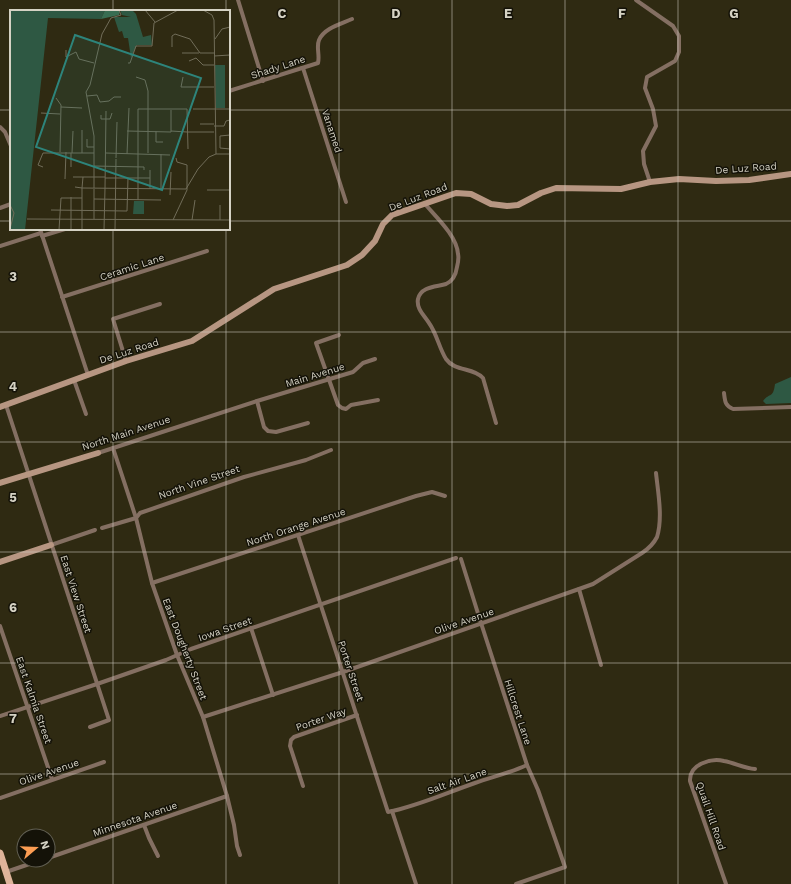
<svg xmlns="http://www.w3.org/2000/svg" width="791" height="884" viewBox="0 0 791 884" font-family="'Work Sans',sans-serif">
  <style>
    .green { fill: #2e5843 }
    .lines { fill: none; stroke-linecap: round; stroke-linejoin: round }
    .street { stroke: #846f62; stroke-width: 4 }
    .secondary { stroke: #b79682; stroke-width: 6 }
    .primary { stroke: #dfb49a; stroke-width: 7 }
    .grid { fill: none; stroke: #d5d2c4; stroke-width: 1; stroke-opacity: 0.55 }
    .labels { text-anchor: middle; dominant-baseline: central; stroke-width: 3; stroke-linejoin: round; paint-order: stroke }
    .street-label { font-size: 10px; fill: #d5d2c4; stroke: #141208 }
    .inset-road { fill: none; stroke: #716d59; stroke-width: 1 }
    .view { fill: #2d847b; fill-opacity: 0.15; stroke: #2d847b; stroke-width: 2 }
    .inset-edge { fill: none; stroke: #d5d2c4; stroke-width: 2 }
    .grid-label { font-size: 13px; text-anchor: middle; font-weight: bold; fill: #d5d2c4; stroke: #141208; stroke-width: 3; stroke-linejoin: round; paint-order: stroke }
  </style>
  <rect width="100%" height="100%" fill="#2f2a12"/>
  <path class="green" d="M791 377V403L766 404 763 401C770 392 773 399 775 384Z"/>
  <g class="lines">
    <g class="street">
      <polyline points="238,0 263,81"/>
      <polyline points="636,0 673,26 679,36 679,52 675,61 647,77 645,88 653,109 656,126 643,151 644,164 650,182"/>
      <polyline points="302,68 303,68 346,202"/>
      <path d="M229 91 318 63C320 55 316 47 319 40 324 28 341 24 352 19"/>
      <polyline points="0,127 5,132 11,146"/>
      <path d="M425 204C436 217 457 236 458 254 459 258 458 263 457 267 456 274 453 281 446 284 437 287 421 286 418 299 416 309 425 316 429 323 437 334 439 348 446 359 455 372 473 367 483 378L496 423"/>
      <polyline points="0,208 11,204"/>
      <polyline points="40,229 88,375"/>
      <polyline points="42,236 65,229"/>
      <polyline points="0,246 41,233"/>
      <polyline points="62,297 207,251"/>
      <polyline points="339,335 316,343 338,405 342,408 346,409 351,405 378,400"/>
      <polyline points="126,361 113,319 160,304"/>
      <polyline points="74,380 86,414"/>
      <path d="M724 393C725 401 725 406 733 409L791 407"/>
      <polyline points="257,401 264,427 268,431 276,432 308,423"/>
      <polyline points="6,405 109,720 90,727"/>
      <polyline points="113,448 136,518 152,583 177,655 203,717 227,796 234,825 237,846 240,855"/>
      <polyline points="98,453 257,401 353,372 363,363 375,359"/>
      <polyline points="102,528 136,518 140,513 244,477 306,460 331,450"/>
      <path d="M298 535 388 812C418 806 446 793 475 783 492 777 510 773 527 765"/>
      <polyline points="51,545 95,530"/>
      <polyline points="461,559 481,623 527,765 538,790 565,867 516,884"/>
      <polyline points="152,583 416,496 432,492 445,496"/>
      <polyline points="579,589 601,665"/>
      <polyline points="0,626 52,779"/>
      <polyline points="251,628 273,695"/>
      <polyline points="0,716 97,684 166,660 191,649 456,558"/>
      <path d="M203 717 343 672 579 589 593 584 642 553C648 549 654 543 657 537 663 518 658 492 656 473"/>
      <polyline points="303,786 290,746 291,740 294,737 357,715"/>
      <polyline points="0,798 104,762"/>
      <polyline points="392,811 416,884"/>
      <polyline points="144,825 149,838 158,856"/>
      <polyline points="48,858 227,796"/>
      <polyline points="6,872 41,860"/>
      <path d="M726 884 690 781C689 764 711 758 724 761 735 763 744 768 755 769"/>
    </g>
    <g class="secondary">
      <polyline points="0,407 126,361 192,341 274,289 347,265 362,255 375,241 383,224 392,215 456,193 471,194 491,204 507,206 518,205 541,193 556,188 621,189 650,182 679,179 716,181 749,180 791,174"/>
      <polyline points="0,483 98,453"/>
      <polyline points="0,562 51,545"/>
    </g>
    <polyline class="primary" points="0,853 10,884"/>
  </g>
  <path class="grid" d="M113 0V11M226 0V11M339 0V884M452 0V884M565 0V884M678 0V884M0 110H11M229 110H791M0 221H11M229 221H791M113 229V884M226 229V884M0 332H791M0 442H791M0 552H791M0 663H791M0 774H791"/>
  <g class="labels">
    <g class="street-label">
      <text transform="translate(278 67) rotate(-18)">Shady Lane</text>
      <text transform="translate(332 131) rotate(72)">Vanamed</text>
      <text transform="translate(746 168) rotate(-4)">De Luz Road</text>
      <text transform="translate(418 197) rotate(-21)">De Luz Road</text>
      <text transform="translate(132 267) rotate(-18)">Ceramic Lane</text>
      <text transform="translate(129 351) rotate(-18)">De Luz Road</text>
      <text transform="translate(315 375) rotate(-17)">Main Avenue</text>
      <text transform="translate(126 433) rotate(-18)">North Main Avenue</text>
      <text transform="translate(199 482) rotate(-19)">North Vine Street</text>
      <text transform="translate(296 527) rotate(-18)">North Orange Avenue</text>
      <text transform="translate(76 594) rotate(72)">East View Street</text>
      <text transform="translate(464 621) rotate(-19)">Olive Avenue</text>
      <text transform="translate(225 629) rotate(-19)">Iowa Street</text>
      <text transform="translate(185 649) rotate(69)">East Dougherty Street</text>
      <text transform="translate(351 671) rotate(72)">Porter Street</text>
      <text transform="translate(34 700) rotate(71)">East Kalmia Street</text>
      <text transform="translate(518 712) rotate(72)">Hillcrest Lane</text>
      <text transform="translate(321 719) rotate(-19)">Porter Way</text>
      <text transform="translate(49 772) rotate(-19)">Olive Avenue</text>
      <text transform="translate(457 781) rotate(-19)">Salt Air Lane</text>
      <text transform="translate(711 816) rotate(71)">Quail Hill Road</text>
      <text transform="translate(135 819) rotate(-19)">Minnesota Avenue</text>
    </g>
  </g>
  <g transform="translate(10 10)">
    <rect width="220" height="220" fill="#2f2a12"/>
    <path d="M0 0H95L91 9 38 8 15 220H0ZM110 0H122L126 4 133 27 141 25 142 35H127L121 48 118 28H114L112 21 109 22 104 7H121L112 5ZM205 55H215V98H206ZM124 191H134V204H123Z" fill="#2e5843"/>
    <path d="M95 0H108L110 2 109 5 91 9Z" fill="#386d52"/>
    <path class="inset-road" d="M135 0 145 12M193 0 202 5 204 10 206 144M205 29 212 19 220 17M162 37V26L165 24 180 29 190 43H204M56 40V47L66 42 69 49 84 53M172 43H189M204 46 220 45M179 51 186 48 193 55H204M118 53H120L126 36H142L144 13 168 0M126 67 135 70 138 81V143M173 67 171 77H204M77 86 87 85 90 92 99 91 104 87H111M46 88 51 95 50 142M51 97 72 98M128 99H177L178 139M183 99H220M31 103 50 104M91 105V109H100L102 103M190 114H204M204 116H214L216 111 220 110M117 121 161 122V100M146 121V132H153M161 121 177 122M177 122H204M220 125 210 126V138L220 139M77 129V137H84M62 143 63 121M72 143V120M96 143 160 145M117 144 119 98M106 148 107 112M84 156 134 157V160M33 157 28 155 33 143H84M61 157V143M140 160V179M63 167H95M95 168H140M55 169 56 142M65 177 72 178 73 167M84 178V126L76 82 80 75 92 24 101 8 111 5 109 0M95 178 96 101M151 179V144M197 180H220M160 185 161 162M84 189 151 190M128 190V99M0 195 4 203 0 219M41 200 117 201 118 168M17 209 220 210M84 209V179M163 210 177 180V155L167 152 166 148M182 210 185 190M210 210V195M49 220 51 188H72M61 220V187M72 220V178L176 179 188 159 199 147 206 144H220M94 220 95 178M105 220 106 149"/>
    <path class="view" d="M65 25 191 68 152 180 26 137Z"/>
    <rect width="220" height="220" class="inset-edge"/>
  </g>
  <g class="grid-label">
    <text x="282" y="18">C</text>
    <text x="396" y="18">D</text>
    <text x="508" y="18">E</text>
    <text x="622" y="18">F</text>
    <text x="734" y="18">G</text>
    <text x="13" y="281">3</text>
    <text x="13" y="391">4</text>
    <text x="13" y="502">5</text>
    <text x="13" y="612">6</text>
    <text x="13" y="723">7</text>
  </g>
  <g transform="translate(36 848) rotate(71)"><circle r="19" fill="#141208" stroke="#615f53"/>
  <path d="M0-3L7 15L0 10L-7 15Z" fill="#fc9d53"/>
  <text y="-6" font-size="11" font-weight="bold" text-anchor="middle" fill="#d5d2c4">N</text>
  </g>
</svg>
